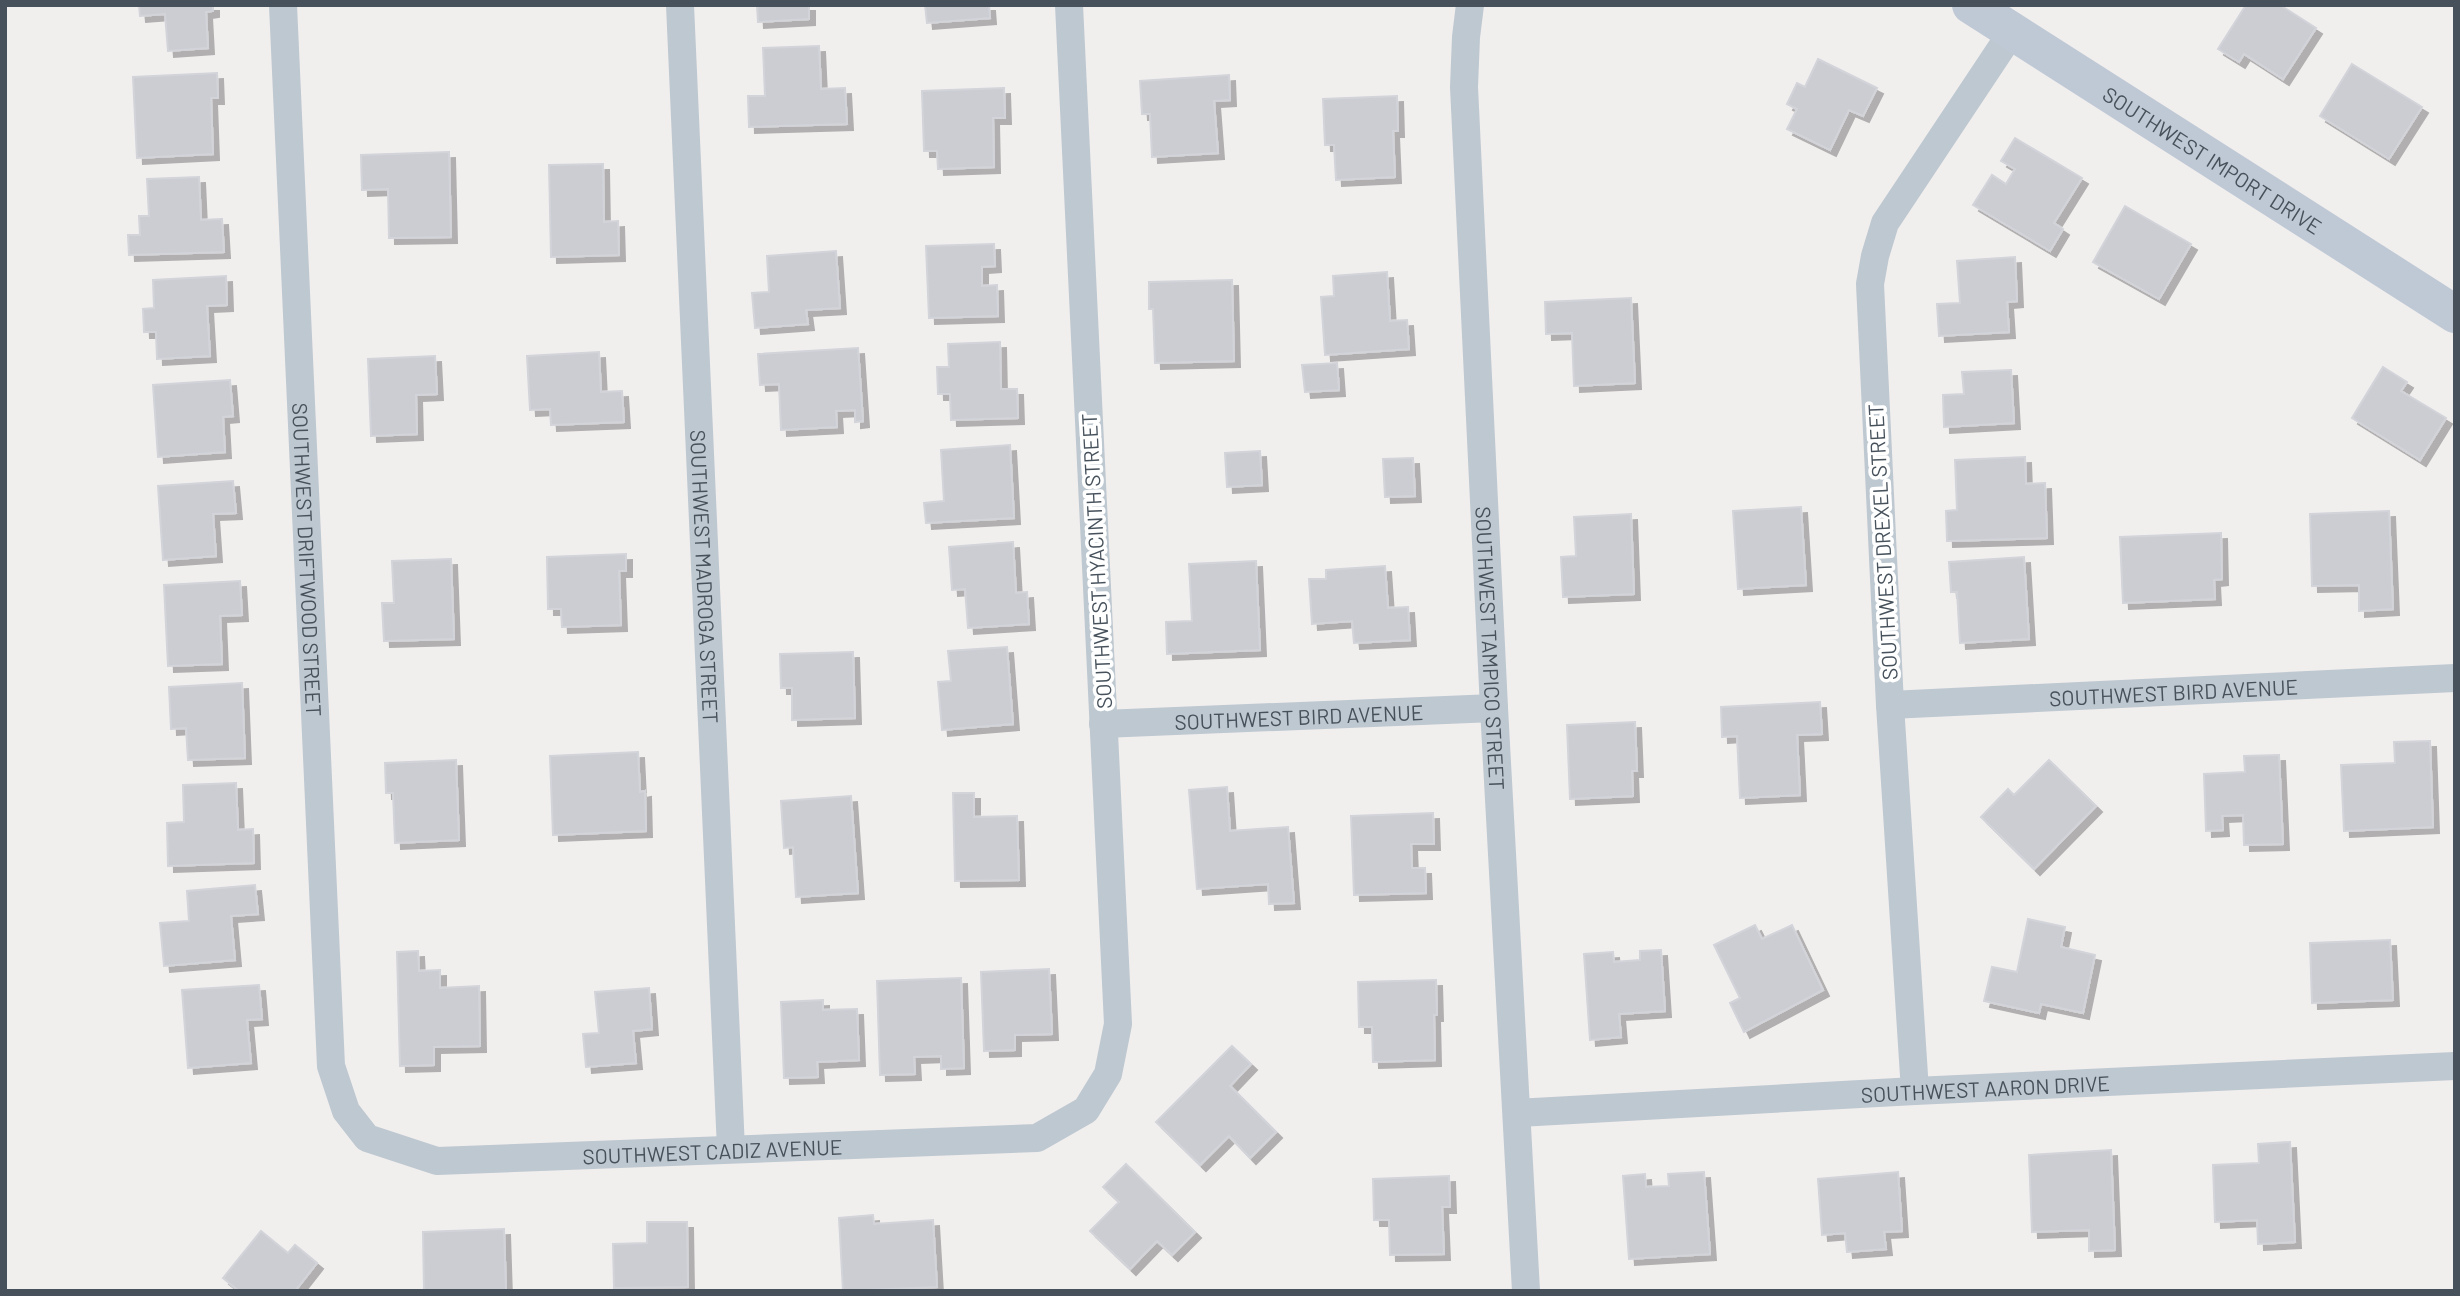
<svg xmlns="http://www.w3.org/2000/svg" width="2460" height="1296" viewBox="0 0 2460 1296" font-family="Barlow,sans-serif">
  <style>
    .building { fill: #cbcdd3; stroke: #d2d4da; stroke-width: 2; filter: url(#shadow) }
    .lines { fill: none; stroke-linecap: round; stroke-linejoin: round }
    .street { stroke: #bec8d0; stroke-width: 28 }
    .secondary { stroke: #bfc9d5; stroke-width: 38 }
    .labels { text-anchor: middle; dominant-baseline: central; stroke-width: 7; stroke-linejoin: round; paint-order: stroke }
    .street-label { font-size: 21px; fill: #46515b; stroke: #fff }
  </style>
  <defs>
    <filter id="shadow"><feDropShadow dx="6" dy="6" stdDeviation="0" flood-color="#0004"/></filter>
  </defs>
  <rect width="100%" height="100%" fill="#f1eeee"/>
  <g class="building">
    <polygon points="139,5 213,5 213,11 206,12 208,48 168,51 165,14 140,16"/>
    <polygon points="757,5 809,5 809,19 758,22"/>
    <polygon points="925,5 989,5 990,18 927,23"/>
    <polygon points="2246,5 2280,5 2316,28 2283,79 2244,54 2239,62 2218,49"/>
    <polygon points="819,46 821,89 845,88 847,124 749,127 748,96 765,96 763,48"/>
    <polygon points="1818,59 1877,88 1863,116 1849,110 1830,150 1787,129 1797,109 1787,104 1797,83 1805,87"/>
    <polygon points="2352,64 2422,107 2389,159 2320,116"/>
    <polygon points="217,73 218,98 211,98 213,154 137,158 133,77"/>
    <polygon points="1229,75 1230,100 1214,101 1218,153 1152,157 1150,114 1142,114 1140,81"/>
    <polygon points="1004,88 1005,118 993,118 994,167 938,169 937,151 924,151 922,91"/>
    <polygon points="1397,96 1398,131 1393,131 1395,177 1336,180 1334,145 1325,145 1323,99"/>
    <polygon points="2015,138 2082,178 2054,223 2063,229 2050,251 1973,205 1992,175 2006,184 2015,169 2001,161"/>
    <polygon points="449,152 451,237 389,238 388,189 362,190 361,155"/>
    <polygon points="603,164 604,222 618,221 619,255 551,257 549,165"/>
    <polygon points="199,177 201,220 222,219 224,252 129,255 128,235 140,235 139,216 149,216 147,179"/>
    <polygon points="2125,206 2191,244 2159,299 2093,262"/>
    <polygon points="994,244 995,266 982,267 982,286 997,285 998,316 929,318 926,246"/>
    <polygon points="836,251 840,308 806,310 808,324 755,328 752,293 769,292 767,256"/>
    <polygon points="2015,257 2017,301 2007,302 2009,332 1939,336 1937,304 1960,303 1957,261"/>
    <polygon points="1387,272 1390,321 1407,320 1409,349 1325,355 1321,297 1334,296 1333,276"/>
    <polygon points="226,276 227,305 207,306 210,356 157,359 156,332 144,332 143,309 154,308 153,280"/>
    <polygon points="1232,280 1234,361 1155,363 1153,309 1149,309 1149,282"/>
    <polygon points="1631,298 1635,383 1574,386 1572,333 1546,334 1545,302"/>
    <polygon points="1000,342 1001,389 1017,389 1018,418 951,420 950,394 938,394 937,367 949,367 948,344"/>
    <polygon points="858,348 863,421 855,422 855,410 836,411 837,427 781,430 779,384 760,385 758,354"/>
    <polygon points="599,352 601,392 622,391 624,422 551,425 550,409 530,410 527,356"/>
    <polygon points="435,356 437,394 416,395 417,434 371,436 368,359"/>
    <polygon points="1337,363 1339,390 1305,392 1302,365"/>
    <polygon points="2383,367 2407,382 2401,391 2446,418 2420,460 2352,418"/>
    <polygon points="2011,370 2014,423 1944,427 1943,395 1964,394 1962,372"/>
    <polygon points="230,380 233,416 223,417 225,452 158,457 153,385"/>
    <polygon points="1010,445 1014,518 926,523 924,503 944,501 941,450"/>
    <polygon points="1260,451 1262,485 1227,487 1225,453"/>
    <polygon points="2025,457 2026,484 2045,483 2047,538 1947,541 1946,511 1957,510 1955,460"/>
    <polygon points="1413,458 1415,496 1385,497 1383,459"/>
    <polygon points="233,481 236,513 213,514 216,556 163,560 158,486"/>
    <polygon points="1801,507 1806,585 1738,589 1733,511"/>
    <polygon points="2389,511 2393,609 2359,611 2359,585 2312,586 2310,514"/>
    <polygon points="1631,514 1634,594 1563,597 1561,557 1576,556 1574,517"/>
    <polygon points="2221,533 2222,579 2214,580 2215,599 2123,603 2120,537"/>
    <polygon points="1013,542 1016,593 1027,592 1029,624 968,628 965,589 952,590 949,547"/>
    <polygon points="626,554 626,571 619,571 621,625 562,627 561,609 548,609 547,557"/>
    <polygon points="2024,557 2029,639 1960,643 1957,592 1951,592 1949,562"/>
    <polygon points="451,559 454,639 384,641 382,603 394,603 392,561"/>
    <polygon points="1256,561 1260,650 1167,654 1166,622 1192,621 1189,564"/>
    <polygon points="1385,566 1388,608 1408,607 1410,640 1354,643 1352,621 1312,624 1309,579 1326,579 1326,570"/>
    <polygon points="240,581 242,615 220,616 222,664 168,666 164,585"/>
    <polygon points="1007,647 1013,724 942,730 938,682 951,681 948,651"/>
    <polygon points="853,652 855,718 792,720 792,688 781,688 780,654"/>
    <polygon points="242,683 245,758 188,760 186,728 171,729 169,687"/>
    <polygon points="1820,702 1822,734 1797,735 1800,795 1740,798 1737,736 1722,737 1721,707"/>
    <polygon points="1635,722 1637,771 1632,771 1633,796 1570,799 1567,725"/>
    <polygon points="2430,741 2433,827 2344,831 2341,765 2395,763 2394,742"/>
    <polygon points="638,752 640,792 645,791 646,831 553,835 550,756"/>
    <polygon points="2279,755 2283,844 2244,845 2243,815 2222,816 2223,830 2206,831 2204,774 2245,772 2244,756"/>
    <polygon points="456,760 459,840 395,843 393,793 386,793 385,763"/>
    <polygon points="2049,760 2096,806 2034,869 1981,817 2008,789 2014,795"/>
    <polygon points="236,783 238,830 253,829 254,863 168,866 167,823 184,822 183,785"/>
    <polygon points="1227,787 1230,831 1288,827 1294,903 1269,904 1268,884 1197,889 1189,790"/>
    <polygon points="953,793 974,793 974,817 1017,816 1019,880 955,881"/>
    <polygon points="851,796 858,893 796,897 793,847 784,848 781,801"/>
    <polygon points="1433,813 1434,844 1411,844 1412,868 1425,868 1426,893 1354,895 1351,816"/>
    <polygon points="255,885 258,914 231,916 235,960 164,966 160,923 189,921 187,891"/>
    <polygon points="2028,919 2065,927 2061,947 2095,955 2083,1013 2041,1004 2039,1013 1984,1001 1992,967 2017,972"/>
    <polygon points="1755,925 1762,939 1792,925 1823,990 1744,1032 1730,1003 1740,998 1714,945"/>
    <polygon points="2390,940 2393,1000 2312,1003 2310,943"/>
    <polygon points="1661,950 1665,1011 1619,1014 1621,1037 1590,1040 1584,954 1613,952 1614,962 1640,960 1640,951"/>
    <polygon points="418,951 419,971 440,970 440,988 479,986 480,1046 434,1047 434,1065 400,1066 397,952"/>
    <polygon points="1049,969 1052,1034 1015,1035 1015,1050 984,1051 981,972"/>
    <polygon points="961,978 964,1068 941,1069 941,1056 914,1057 915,1074 880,1075 877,981"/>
    <polygon points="1436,980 1437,1015 1434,1015 1435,1060 1373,1062 1372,1027 1359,1027 1358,982"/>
    <polygon points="259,985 262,1019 247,1020 251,1063 188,1068 182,990"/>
    <polygon points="649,988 652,1029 633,1031 636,1063 586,1067 583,1034 599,1033 595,992"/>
    <polygon points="823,1000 823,1010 857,1009 859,1060 817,1062 818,1077 784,1078 781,1002"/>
    <polygon points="1232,1046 1251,1064 1230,1086 1276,1132 1250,1158 1229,1136 1200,1165 1156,1122"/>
    <polygon points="2290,1142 2295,1242 2258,1244 2257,1220 2215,1222 2213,1165 2259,1163 2258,1144"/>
    <polygon points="2111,1150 2115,1250 2089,1251 2089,1230 2032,1232 2029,1155"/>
    <polygon points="1126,1164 1195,1232 1172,1255 1157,1241 1130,1269 1090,1231 1119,1202 1103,1187"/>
    <polygon points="1704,1172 1710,1254 1629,1259 1623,1176 1645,1174 1646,1187 1669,1186 1668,1174"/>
    <polygon points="1898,1172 1902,1231 1884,1232 1886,1249 1847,1252 1845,1233 1822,1235 1818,1179"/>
    <polygon points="1449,1176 1450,1207 1442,1207 1444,1254 1390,1255 1389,1220 1374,1220 1373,1179"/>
    <polygon points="873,1215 874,1224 933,1220 937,1287 843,1291 839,1218"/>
    <polygon points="647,1222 687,1222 688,1287 614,1288 613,1244 647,1243"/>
    <polygon points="504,1229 506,1291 424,1291 423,1232"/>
    <polygon points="261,1231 288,1253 295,1245 317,1263 295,1291 239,1291 223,1278"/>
  </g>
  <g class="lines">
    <g class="street">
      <path id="s1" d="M283 5 331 1066 346 1111 367 1138 437 1161 1037 1138 1086 1110 1108 1074 1118 1024 1069 5"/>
      <path id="s2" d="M680 5 731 1149"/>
      <path id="s3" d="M1470 5 1466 37 1464 87 1494 708 1526 1291"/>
      <path id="s4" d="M1890 705 2455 678"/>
      <path id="s5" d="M1103 724 1494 708"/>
      <polyline points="1915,1091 1890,705 1870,284 1875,256 1885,223 2012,32"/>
      <path id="s6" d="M1517 1113 1915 1091 2455 1066"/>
    </g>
    <path class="secondary" id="s7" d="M1971 5 2455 314"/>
  </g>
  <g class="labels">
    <g class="street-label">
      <text stroke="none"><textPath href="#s7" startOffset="287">SOUTHWEST IMPORT DRIVE</textPath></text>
      <text transform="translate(1882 542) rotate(-93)">SOUTHWEST DREXEL STREET</text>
      <text stroke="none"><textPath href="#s1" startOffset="555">SOUTHWEST DRIFTWOOD STREET</textPath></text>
      <text transform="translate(1096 561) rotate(-93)">SOUTHWEST HYACINTH STREET</text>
      <text stroke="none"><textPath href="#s2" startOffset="572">SOUTHWEST MADROGA STREET</textPath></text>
      <text stroke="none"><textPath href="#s3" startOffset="644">SOUTHWEST TAMPICO STREET</textPath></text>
      <text stroke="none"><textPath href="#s4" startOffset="284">SOUTHWEST BIRD AVENUE</textPath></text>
      <text stroke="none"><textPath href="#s5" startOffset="196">SOUTHWEST BIRD AVENUE</textPath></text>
      <text stroke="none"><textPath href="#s6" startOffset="469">SOUTHWEST AARON DRIVE</textPath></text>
      <text stroke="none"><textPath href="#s1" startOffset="1493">SOUTHWEST CADIZ AVENUE</textPath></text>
    </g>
  </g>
  <rect width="2460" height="1296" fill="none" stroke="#46515b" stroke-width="14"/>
</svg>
